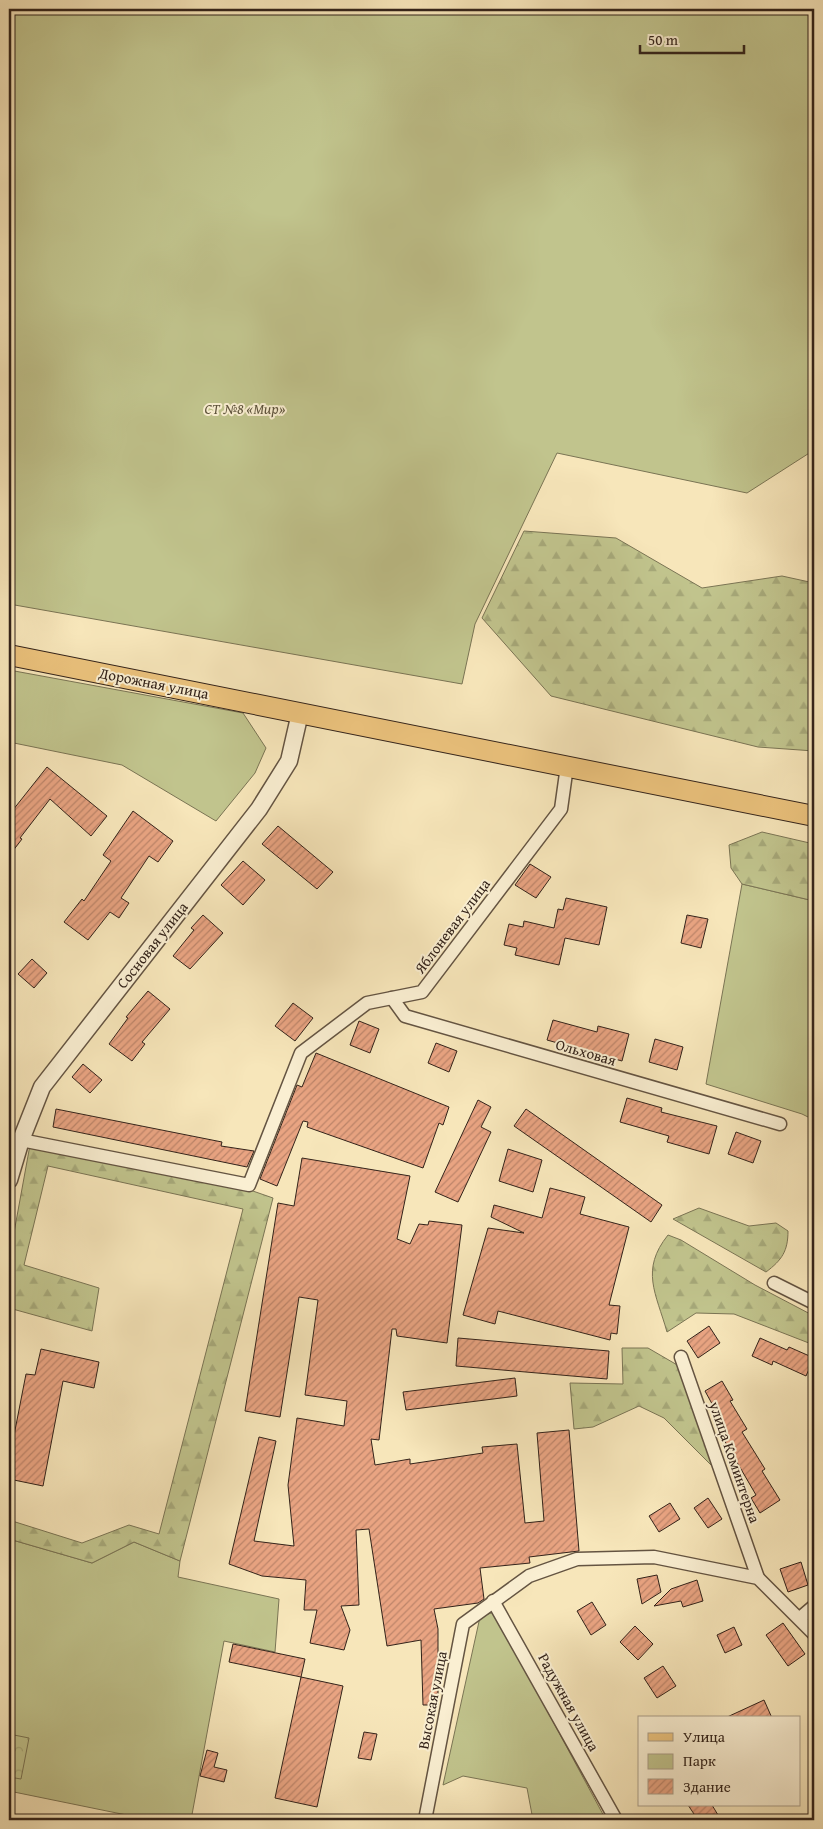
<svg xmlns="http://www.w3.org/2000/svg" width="823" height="1829" viewBox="0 0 823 1829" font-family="'Gentium Book Plus',serif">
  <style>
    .green { fill: #c1c48d; stroke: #7a7454 }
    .forest { fill: url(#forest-firs); stroke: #7a7454 }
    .park { fill: url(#park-crowns); stroke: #7a7454 }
    .building { fill: url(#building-hatch); stroke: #33231a }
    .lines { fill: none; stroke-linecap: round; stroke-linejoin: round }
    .minor-casing { stroke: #645442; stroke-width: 15 }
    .tertiary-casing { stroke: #645442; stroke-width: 19 }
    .primary-casing { stroke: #33231a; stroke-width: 22 }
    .minor { stroke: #faefd2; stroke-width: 12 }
    .tertiary { stroke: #faefd2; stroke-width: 16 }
    .primary { stroke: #ecc37d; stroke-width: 20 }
    .labels { text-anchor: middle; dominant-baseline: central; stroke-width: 4; stroke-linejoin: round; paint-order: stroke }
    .park-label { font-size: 15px; font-style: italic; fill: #5e533c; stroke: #faefd2 }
    .street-label { font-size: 15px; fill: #33231a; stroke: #faefd2 }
  </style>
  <defs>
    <pattern id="forest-firs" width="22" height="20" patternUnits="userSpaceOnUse" patternTransform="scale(1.25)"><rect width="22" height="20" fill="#c1c48d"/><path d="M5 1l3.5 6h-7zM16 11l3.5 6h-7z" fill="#a6a879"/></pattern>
    <pattern id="park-crowns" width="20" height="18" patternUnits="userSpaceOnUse" patternTransform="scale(1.25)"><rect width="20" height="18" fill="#c1c48d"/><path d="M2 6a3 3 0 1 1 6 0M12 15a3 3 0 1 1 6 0" fill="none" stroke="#a6a879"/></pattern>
    <pattern id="building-hatch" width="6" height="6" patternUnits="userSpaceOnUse" patternTransform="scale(1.25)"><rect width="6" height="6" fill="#e9a482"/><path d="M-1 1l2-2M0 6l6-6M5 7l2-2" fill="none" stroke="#bd856a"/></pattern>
  </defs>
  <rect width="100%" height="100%" fill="#f7e6ba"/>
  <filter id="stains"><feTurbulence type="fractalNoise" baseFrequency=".004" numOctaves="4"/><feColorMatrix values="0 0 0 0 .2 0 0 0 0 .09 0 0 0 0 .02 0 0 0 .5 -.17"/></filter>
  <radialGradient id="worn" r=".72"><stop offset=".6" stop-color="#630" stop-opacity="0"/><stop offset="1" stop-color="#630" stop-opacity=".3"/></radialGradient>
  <g class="green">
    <polygon points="9,9 814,9 814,450 747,493 557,453 475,624 462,684 9,604 11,357 9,356"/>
    <polygon points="9,670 243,713 266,748 255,773 216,821 122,765 9,742"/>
    <polygon points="742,884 814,901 814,1120 802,1114 706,1084"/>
    <polygon points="9,1539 92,1563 134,1542 180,1561 178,1577 279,1599 275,1652 224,1641 191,1820 151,1820 9,1791"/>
    <polygon points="494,1612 606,1820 533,1820 527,1788 463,1776 443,1785 480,1617"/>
  </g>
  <g class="forest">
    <polygon points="524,531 616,538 702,588 782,576 814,583 814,751 758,747 551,696 482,618"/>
    <polygon points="762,832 814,844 814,901 742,884 731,868 729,845"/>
    <polygon points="30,1145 247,1189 273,1198 180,1561 134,1542 92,1563 9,1539 9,1520 82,1543 129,1525 159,1534 243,1209 48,1166 24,1265 99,1288 92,1331 9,1308 9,1260"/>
    <path d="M699 1208 749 1226 776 1223 788 1231C788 1251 782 1260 766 1272L673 1219Z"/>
    <path d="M668 1235 681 1240 755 1285 814 1316V1345L734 1314 696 1313 667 1332C656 1293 640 1270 668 1235Z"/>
    <polygon points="622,1348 648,1348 679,1366 716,1470 664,1418 639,1406 593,1427 574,1429 570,1383 623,1384"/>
  </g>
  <polygon class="park" points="9,1734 29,1738 21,1779 9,1777"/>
  <g class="building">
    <polygon points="47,767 107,816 91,836 50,799 20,838 22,839 9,856 9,815"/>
    <polygon points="133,811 173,841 158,862 149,856 121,898 129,903 119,918 110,912 88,940 64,922 82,899 84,901 111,861 103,855"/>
    <polygon points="278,826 333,872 317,889 262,844"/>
    <polygon points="243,861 265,880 243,905 221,885"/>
    <polygon points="530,864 551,877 536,898 515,885"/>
    <polygon points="566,898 607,907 599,945 565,938 559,965 515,955 517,948 504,945 509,924 523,927 524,921 554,928 558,909 563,910"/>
    <polygon points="203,915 223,933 190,969 173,956 194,930 191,928"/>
    <polygon points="687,915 708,919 701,948 681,943"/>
    <polygon points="32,959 47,973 34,988 18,974"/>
    <polygon points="148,991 170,1009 142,1042 145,1044 132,1061 109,1044 128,1018 126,1017"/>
    <polygon points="293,1003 313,1018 295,1041 275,1026"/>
    <polygon points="553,1020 597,1032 598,1026 629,1034 622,1061 547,1040"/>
    <polygon points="359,1021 379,1029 370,1053 350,1045"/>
    <polygon points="655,1039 683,1047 677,1070 649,1062"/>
    <polygon points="436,1043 457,1051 449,1072 428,1063"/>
    <polygon points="316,1053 449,1107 443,1125 439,1123 423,1168 307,1127 308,1122 303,1121 277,1186 260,1179 297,1085 302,1087"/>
    <polygon points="83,1064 102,1080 90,1093 72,1077"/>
    <polygon points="627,1098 662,1108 661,1112 717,1126 709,1154 667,1142 669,1136 620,1122"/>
    <polygon points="478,1100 491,1107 481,1127 491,1132 458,1202 435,1192"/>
    <polygon points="56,1109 222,1142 221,1146 254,1151 247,1167 53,1127"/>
    <polygon points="526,1109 662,1205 651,1222 514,1126"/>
    <polygon points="736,1132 761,1141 753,1163 728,1154"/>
    <polygon points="508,1149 542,1160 533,1192 499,1181"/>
    <polygon points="302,1158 410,1176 397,1239 410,1244 419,1224 428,1225 429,1221 462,1225 447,1343 397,1336 396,1329 392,1329 379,1440 371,1439 375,1465 410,1459 410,1464 483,1453 482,1447 517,1444 525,1523 544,1521 537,1433 569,1430 579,1551 529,1557 530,1563 480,1568 484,1599 478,1603 434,1609 438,1629 438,1705 423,1705 421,1640 387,1646 369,1529 356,1530 359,1605 341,1606 350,1630 344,1650 310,1643 317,1610 304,1610 306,1580 262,1576 229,1564 259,1437 276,1441 254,1541 294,1546 288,1485 297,1418 344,1426 347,1401 305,1395 318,1300 299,1297 280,1417 245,1411 278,1203 294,1206"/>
    <polygon points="550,1188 585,1197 580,1214 629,1227 609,1305 620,1306 617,1334 611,1333 610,1340 498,1311 495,1324 463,1315 488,1228 524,1233 491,1217 494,1205 542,1218"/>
    <polygon points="709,1326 720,1343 698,1358 687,1341"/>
    <polygon points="458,1338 609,1351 607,1379 456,1366"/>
    <polygon points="760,1338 787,1350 789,1347 814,1358 806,1376 773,1361 772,1365 752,1356"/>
    <polygon points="41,1349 99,1362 94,1388 63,1381 43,1486 9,1479 9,1461 26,1374 35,1375"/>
    <polygon points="515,1378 517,1396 406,1410 403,1392"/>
    <polygon points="722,1381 733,1400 730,1401 747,1429 742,1432 765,1469 762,1471 780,1500 760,1513 751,1498 756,1495 716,1426 722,1422 705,1391"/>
    <polygon points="708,1498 722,1519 708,1528 694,1508"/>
    <polygon points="670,1503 680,1519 659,1532 649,1516"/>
    <polygon points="801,1562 808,1585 788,1592 780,1569"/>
    <polygon points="657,1575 661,1592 642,1604 637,1579"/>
    <polygon points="697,1580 703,1601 683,1607 681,1601 654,1606 671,1589"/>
    <polygon points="592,1602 606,1625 591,1635 577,1611"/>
    <polygon points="783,1623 805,1654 788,1666 766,1635"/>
    <polygon points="635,1626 653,1644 638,1660 620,1642"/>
    <polygon points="734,1627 742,1645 725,1653 717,1635"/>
    <polygon points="233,1644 305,1659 301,1677 229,1662"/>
    <polygon points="663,1666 676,1686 657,1698 644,1678"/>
    <polygon points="301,1677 343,1686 317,1807 275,1798"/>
    <polygon points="764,1700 772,1718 725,1718"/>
    <polygon points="364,1732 377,1734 371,1760 358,1758"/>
    <polygon points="207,1750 218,1753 214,1767 227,1770 224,1782 200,1776"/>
    <polygon points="688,1805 712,1805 721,1820 698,1820"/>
  </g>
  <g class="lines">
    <defs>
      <g id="minor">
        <polyline points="392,998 405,1016 780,1124"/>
        <polyline points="21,1140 249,1185 301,1053 367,1003 422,992 561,809 567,766"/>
        <polyline points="774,1283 814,1303"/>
        <polyline points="681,1357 758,1578"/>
        <polyline points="493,1601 616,1820"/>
        <polyline points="800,1618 814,1606"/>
        <polyline points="425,1820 463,1624 529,1576 577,1559 654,1557 758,1578 814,1634"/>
      </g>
      <polyline id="tertiary" points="9,1180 21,1140 42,1087 259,809 289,761 300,713"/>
      <polyline id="primary" points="9,655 814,816"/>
    </defs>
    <use href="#minor" class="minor-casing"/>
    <use href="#tertiary" class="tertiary-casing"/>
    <use href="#primary" class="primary-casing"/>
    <use href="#minor" class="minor"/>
    <use href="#tertiary" class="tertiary"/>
    <use href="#primary" class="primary"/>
  </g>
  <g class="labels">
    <g class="park-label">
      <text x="245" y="408">СТ №8 «Мир»</text>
    </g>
    <g class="street-label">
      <text transform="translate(154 683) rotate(11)">Дорожная улица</text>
      <text transform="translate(452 926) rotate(-53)">Яблоневая улица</text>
      <text transform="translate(152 945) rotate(-52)">Сосновая улица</text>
      <text transform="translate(586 1052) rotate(16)">Ольховая</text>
      <text transform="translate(735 1462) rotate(71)">улица Коминтерна</text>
      <text transform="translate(432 1700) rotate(-79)">Высокая улица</text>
      <text transform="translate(569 1702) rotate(61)">Радужная улица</text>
    </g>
  </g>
  <rect width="823" height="1829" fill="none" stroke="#f7e6ba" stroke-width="30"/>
  <rect x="10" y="10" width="803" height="1809" fill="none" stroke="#33231a" stroke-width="2.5"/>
  <rect x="15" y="15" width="793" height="1799" fill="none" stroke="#33231a"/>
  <rect x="638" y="1716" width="162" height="90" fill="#faefd2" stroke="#aa9d88"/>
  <rect x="648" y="1733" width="25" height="8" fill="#ecc37d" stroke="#aa9d88"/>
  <text x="683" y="1742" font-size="15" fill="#33231a">Улица</text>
  <rect x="648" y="1754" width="25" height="15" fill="#c1c48d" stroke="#aa9d88"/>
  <text x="683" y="1766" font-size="15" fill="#33231a">Парк</text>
  <rect x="648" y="1779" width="25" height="15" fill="url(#building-hatch)" stroke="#aa9d88"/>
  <text x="683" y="1792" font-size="15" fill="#33231a">Здание</text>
  <path d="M640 45v8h104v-8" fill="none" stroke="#33231a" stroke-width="2.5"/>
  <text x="648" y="45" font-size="15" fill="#33231a" stroke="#faefd2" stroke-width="4" paint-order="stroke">50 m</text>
  <rect width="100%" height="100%" filter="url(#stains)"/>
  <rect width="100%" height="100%" fill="url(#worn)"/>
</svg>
